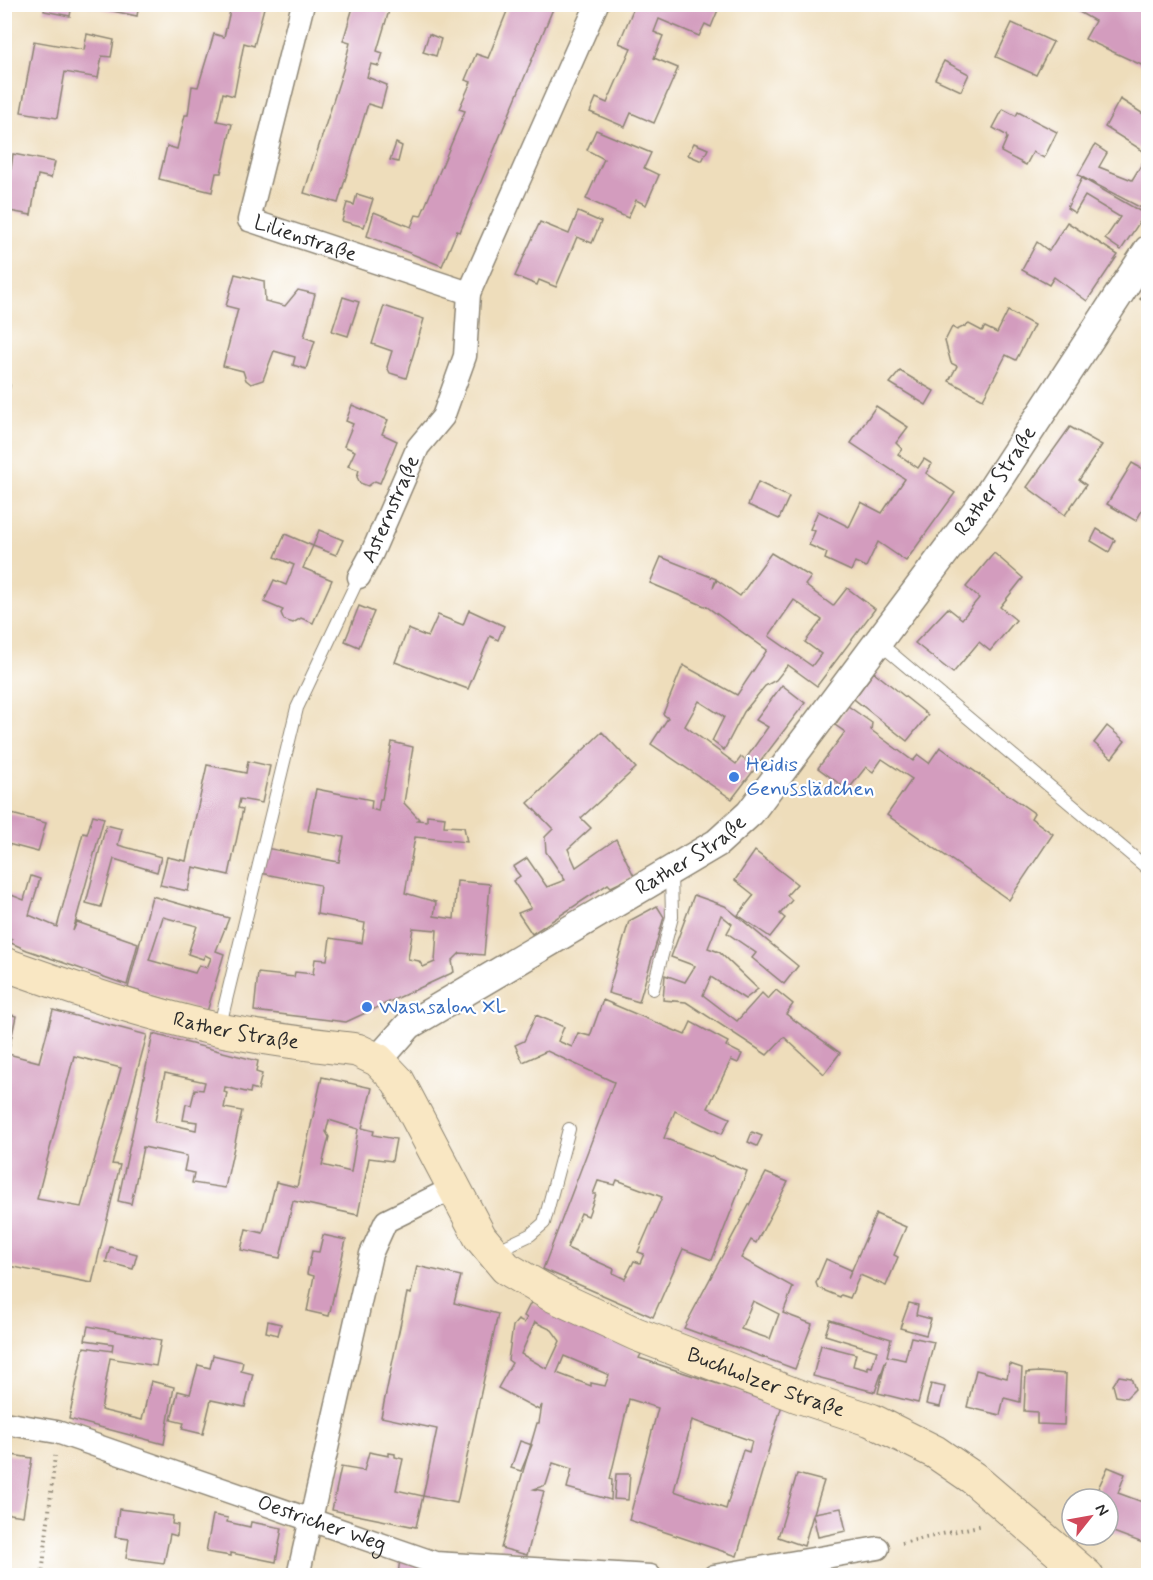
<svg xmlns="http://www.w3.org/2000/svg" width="1153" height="1580" viewBox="0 0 1153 1580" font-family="Mynerve,sans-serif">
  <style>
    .building { fill: #d39cbe; fill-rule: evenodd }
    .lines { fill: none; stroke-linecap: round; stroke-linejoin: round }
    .service-casing { stroke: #8c8473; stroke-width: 14 }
    .minor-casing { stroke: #8c8473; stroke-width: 25 }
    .tertiary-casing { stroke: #8c8473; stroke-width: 31 }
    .secondary-casing { stroke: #8c8473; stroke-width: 35 }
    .path { stroke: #8c8473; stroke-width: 4; stroke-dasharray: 1.5 4.5; stroke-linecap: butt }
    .service { stroke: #fff; stroke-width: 12 }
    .minor { stroke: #fff; stroke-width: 22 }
    .tertiary { stroke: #fff; stroke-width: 28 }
    .secondary { stroke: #f9e7c3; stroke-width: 33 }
    .shop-dot { fill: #3f7fe0; stroke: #fff; stroke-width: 2 }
    .labels { text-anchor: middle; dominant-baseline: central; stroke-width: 4.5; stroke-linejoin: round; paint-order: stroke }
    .street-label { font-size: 21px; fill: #2b2b2b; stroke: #fff }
    .shop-label { font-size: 21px; fill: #366cbe; stroke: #fff; text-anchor: start }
  </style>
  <rect width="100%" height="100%" fill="#fff"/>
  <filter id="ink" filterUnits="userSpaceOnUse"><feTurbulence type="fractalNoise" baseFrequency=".0167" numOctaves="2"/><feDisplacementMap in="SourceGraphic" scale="12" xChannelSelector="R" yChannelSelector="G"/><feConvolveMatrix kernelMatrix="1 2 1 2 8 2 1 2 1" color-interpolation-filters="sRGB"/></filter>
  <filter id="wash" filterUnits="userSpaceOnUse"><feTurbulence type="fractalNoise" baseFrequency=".008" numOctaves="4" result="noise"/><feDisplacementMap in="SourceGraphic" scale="24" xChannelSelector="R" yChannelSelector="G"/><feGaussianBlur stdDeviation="1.35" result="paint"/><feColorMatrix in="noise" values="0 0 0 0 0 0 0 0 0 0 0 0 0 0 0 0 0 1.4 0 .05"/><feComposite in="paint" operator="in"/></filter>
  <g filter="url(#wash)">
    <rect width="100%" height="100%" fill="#edb"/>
    <g id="blocks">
      <g class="building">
        <polygon points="45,4 72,4 70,16 44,11"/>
        <polygon points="79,4 139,4 137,16"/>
        <polygon points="209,4 265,4 254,46 244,43 234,96 223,93 217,121 232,124 221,173 216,173 212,192 159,179 167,146 177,149 185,115 188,115 192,86 198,87 214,34 224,37 230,11"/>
        <polygon points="354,4 391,4 377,51 383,53 379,66 371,64 367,77 387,85 381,108 368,104 338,203 304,193 343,70 350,43 343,41"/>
        <polygon points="510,4 555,4 460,232 457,231 442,266 367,236 374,212 411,227 416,215 421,216 465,111 459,109 471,82 465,80 476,54 488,58"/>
        <polygon points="1065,4 1148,4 1148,68 1085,39 1095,21"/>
        <polygon points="635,5 720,5 711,27 705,24 699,36 659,19 654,32 663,36 654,58 678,68 654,123 631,113 625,127 590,112 596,98 607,103 631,48 619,43"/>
        <polygon points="1012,23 1053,42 1036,75 996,57"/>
        <polygon points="87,34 114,40 111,57 102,56 98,78 65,72 57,118 21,112 34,41 84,50"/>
        <polygon points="429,34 441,39 436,56 423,52"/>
        <polygon points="944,61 969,74 961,91 935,79"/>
        <polygon points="1120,99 1148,117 1148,209 1147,211 1078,175 1095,145 1107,153 1099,167 1132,180 1148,154 1105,127"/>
        <polygon points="1003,109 1016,116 1018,112 1057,132 1044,158 1033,152 1026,165 1001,152 1007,138 1006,135 993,128"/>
        <polygon points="596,130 651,153 644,168 659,175 646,205 636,200 628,218 586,199 604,159 587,150"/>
        <polygon points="396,143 402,146 398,162 390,160"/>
        <polygon points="694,143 708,149 702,161 688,155"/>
        <polygon points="13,154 55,162 51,178 38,175 31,215 4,210 4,168 11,169"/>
        <polygon points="1082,178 1145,214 1121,250 1105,239 1120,217 1085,196 1075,213 1067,208"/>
        <polygon points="357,194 373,199 364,227 342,221 347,203 354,205"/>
        <polygon points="578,212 601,222 592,243 577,237 556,287 539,280 537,285 515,276 540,222 569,234"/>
        <polygon points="1067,222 1118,255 1087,301 1054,277 1049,285 1022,270 1037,242 1049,251"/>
        <polygon points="235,274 264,281 265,301 285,306 298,290 315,294 304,337 315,341 306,369 293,365 295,357 274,351 263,380 251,384 246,380 243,371 223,366 238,309 226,306"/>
        <polygon points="1148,285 1148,304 1140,299"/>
        <polygon points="343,297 359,302 348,336 332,331"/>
        <polygon points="384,306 424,319 406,378 390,373 387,367 392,351 372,344"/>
        <polygon points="1008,311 1034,325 1016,360 1006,355 983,399 949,381 957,366 951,363 945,341 952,327 957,330 969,324 982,331 985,327 997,333"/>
        <polygon points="900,371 934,391 926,405 890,383"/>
        <polygon points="4,384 10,385 6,407 4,407"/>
        <polygon points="352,405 388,420 382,434 397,441 380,483 375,481 368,486 360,483 357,477 359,470 348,466 355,451 344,446 353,424 346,421"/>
        <polygon points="876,406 908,427 896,443 902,449 898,454 918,468 924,459 932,464 926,473 955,493 906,561 878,542 866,567 855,562 851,571 825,559 827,553 809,545 815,531 810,529 818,511 849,527 861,502 882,513 905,479 851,443"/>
        <polygon points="1070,427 1102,445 1079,480 1086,485 1065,515 1027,487"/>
        <polygon points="1132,463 1148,472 1148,500 1136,521 1107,504"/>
        <polygon points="758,482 789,497 779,519 748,505"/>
        <polygon points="1097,529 1115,540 1109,552 1091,541"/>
        <polygon points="319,530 343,540 336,555 313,546"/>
        <polygon points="285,534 313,546 303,568 332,580 313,623 301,618 293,623 284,620 281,613 283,610 264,602 274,580 286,585 294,565 275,557"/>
        <path d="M771 553 811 577 805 585 833 606 847 588 875 609 817 686 788 665 776 680 765 686 744 712 724 750 712 741 724 717 699 701 685 726 736 764 741 757 745 760 768 727 756 720 782 685 805 703 732 799 651 744 668 718 663 714 683 665 737 695 767 650 707 607 650 583 661 557 716 579 713 588 717 580 740 596ZM794 600 822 620 805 642 821 654 812 666 769 636Z"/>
        <polygon points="994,553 1023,578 1000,607 1016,620 990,651 979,642 953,673 915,643 948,608 962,619 979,598 966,587"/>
        <polygon points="359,606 374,612 359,647 345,641"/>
        <polygon points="469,610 504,626 498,640 490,636 468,689 395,662 408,629 428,637 438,615 463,625"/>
        <polygon points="874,672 928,715 907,741 854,699"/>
        <polygon points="848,706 872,723 871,730 913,761 918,755 929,763 940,747 1034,813 1031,818 1053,834 1009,900 887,815 912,779 882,759 873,772 866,767 848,790 818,768 845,732 835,725"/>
        <polygon points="1107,726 1125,741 1112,758 1094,743"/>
        <polygon points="602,732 636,768 581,818 591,828 568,849 576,867 616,839 634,876 611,887 608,884 532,934 518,913 531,908 513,881 520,876 513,867 527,858 547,887 565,880 546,852 545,837 553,829 528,803"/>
        <path d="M392 742 413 747 404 803 419 819 417 820 427 821V815L445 817 444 826 464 827 467 842 415 837 405 893 436 902 434 916 454 919 457 881 490 884 484 955 460 953 452 961 454 972 346 1022 254 1011 258 973 294 977 295 972 313 974 315 959 327 960 330 938 362 943 365 923 317 914 320 885 260 873 266 848 339 862 344 837 308 831 316 789 372 800 371 809 378 811 380 799H382ZM413 928 437 930 435 962 423 967 419 961 408 959Z"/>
        <polygon points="248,761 270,766 262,803 240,799 238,808 243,809 229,875 193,867 188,891 160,885 167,857 186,861 207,765 246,773"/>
        <polygon points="4,812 46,823 38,852 4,843"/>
        <polygon points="93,815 104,818 73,931 77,922 138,943 127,985 27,950 11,943 12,939 4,936 4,892 24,900 31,876 40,879 29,915 57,927 83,833 87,834"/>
        <polygon points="106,825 122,829 118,845 161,857 157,872 114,859 101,907 86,903"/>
        <polygon points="755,851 797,884 787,895 792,900 780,914 785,918 770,937 738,915 754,895 735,880"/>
        <polygon points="694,895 725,906 798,966 784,984 752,958 756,953 727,933 732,924 721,915 708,948 719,952 758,989 745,999 711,977 703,995 737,1021 762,993 768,999 776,990 793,1004 786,1014 840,1053 824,1074 784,1037 767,1055 686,1002 663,1000 665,975 685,982 695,966 671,957"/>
        <path d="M152 896 229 918 216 951 224 954 207 1012 128 988ZM163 917 197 926 188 954 203 959 205 955 211 958 207 968 199 965 195 973 149 960Z"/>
        <polygon points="657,906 664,917 639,1002 608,993 629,921"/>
        <path d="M603 1000 685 1035 691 1022 728 1042 726 1046 742 1054 738 1063 731 1060 708 1108 730 1118 722 1134 675 1111 664 1138 747 1171 712 1260 683 1249 653 1317 543 1269 614 1082 547 1051 523 1062 515 1045 524 1041 536 1015 564 1027 558 1041 572 1047 578 1033 590 1036ZM617 1180 662 1197 638 1252 644 1254 640 1263 634 1261 625 1279 613 1273 614 1269 567 1248 581 1213 588 1216 596 1194H593L598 1181 615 1185Z"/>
        <path d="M53 1010 147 1035 112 1164 120 1165 92 1283 4 1265V1013L16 1016 8 1054 39 1062ZM74 1056 121 1068 81 1207 37 1199Z"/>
        <path d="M153 1034 258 1061 256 1072 262 1074 258 1090 251 1088 250 1093 225 1087 224 1092 227 1093 224 1108 242 1111 225 1188 192 1183 194 1173 184 1171 187 1156 143 1147 131 1204 118 1201ZM165 1073 205 1082 203 1090 195 1089 191 1105 186 1104 183 1120 197 1122 196 1130 155 1121Z"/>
        <path d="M322 1077 372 1088 362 1128 374 1131 373 1135 396 1139 392 1161 369 1158 358 1215 293 1201 280 1258 241 1250 246 1229 263 1233 276 1182 297 1187ZM329 1120 358 1129 351 1172 322 1165 329 1137 326 1132Z"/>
        <polygon points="752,1132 762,1136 757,1146 748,1142"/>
        <path d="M766 1173 788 1182 756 1243 751 1240 741 1258 793 1287 783 1313 812 1324 795 1369 684 1328ZM753 1301 779 1314 770 1339 741 1329Z"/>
        <polygon points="876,1214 906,1227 894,1255 898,1257 886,1286 860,1275 850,1298 841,1295 840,1297 818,1288 816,1283 826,1259 851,1270 848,1279"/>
        <polygon points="323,1235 346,1240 329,1316 307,1311 314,1276 307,1274 312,1251 319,1252"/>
        <polygon points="110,1247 137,1254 133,1269 106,1262"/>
        <polygon points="417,1266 461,1276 454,1303 498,1314 457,1503 423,1496 437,1429 381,1417 407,1293 411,1294"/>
        <path d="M531 1302 641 1354 639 1358 782 1405 737 1556 629 1520 658 1408 629 1399 610 1479 612 1480 611 1500 567 1488 572 1469 553 1463 546 1485 534 1489 544 1491 527 1555 501 1548 537 1423H539L542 1405 539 1410 498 1388 512 1363 508 1360 513 1326 518 1320 524 1323 527 1318 524 1316ZM535 1322 552 1330 560 1341 547 1369 521 1354ZM564 1356 609 1375 605 1386 591 1383V1386L557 1373ZM692 1420 752 1441 749 1452 743 1450 726 1509 674 1491Z"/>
        <polygon points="909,1303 918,1305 916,1315 931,1319 926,1335 900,1328"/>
        <polygon points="830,1320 891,1339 887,1356 905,1360 911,1337 934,1342 918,1403 878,1393 886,1360 875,1392 813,1376 821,1345 856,1354 853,1366 868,1370 868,1366 872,1367 877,1351 825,1335"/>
        <polygon points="268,1321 281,1324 278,1335 266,1332"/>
        <polygon points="88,1326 161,1340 156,1366 110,1358 101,1410 142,1420 151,1381 174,1387 164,1444 69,1419 84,1347 112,1351 113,1344 85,1340"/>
        <polygon points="213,1355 243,1362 241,1371 253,1374 245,1407 211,1400 203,1434 182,1429 184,1423 171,1420 178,1391 190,1394 198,1365 210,1368"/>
        <polygon points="1010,1364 1022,1368 1020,1402 1004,1398 1000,1415 967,1407 976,1370 1007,1378"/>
        <polygon points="1039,1372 1066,1374 1064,1425 1037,1424 1037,1412 1024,1411 1026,1373"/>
        <polygon points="1119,1376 1131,1378 1135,1389 1126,1398 1116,1396 1113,1385"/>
        <polygon points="931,1384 945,1387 940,1407 926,1404"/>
        <polygon points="520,1441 532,1445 521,1471 511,1468"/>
        <polygon points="369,1452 389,1456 389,1453 395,1454 395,1457 403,1459 396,1490 423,1496 416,1527 332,1510 341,1467 364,1471"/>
        <polygon points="4,1454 32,1458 23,1516 4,1513"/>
        <polygon points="1108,1467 1125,1474 1118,1493 1148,1504 1148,1545 1108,1530 1108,1499 1082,1499 1086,1494 1094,1497"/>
        <polygon points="616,1474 630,1474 628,1500 614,1499"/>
        <polygon points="797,1474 824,1481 814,1513 841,1508 846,1531 818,1537 813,1515 804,1546 778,1537"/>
        <polygon points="119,1509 173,1516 172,1524 178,1525 177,1536 170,1534 164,1563 126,1558 129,1539 115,1537"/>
        <polygon points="213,1515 228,1518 227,1522 250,1527 251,1522 282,1528 276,1562 231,1553 231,1556 206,1552"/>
        <polygon points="400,1559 427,1565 426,1575 398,1575"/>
      </g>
    </g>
  </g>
  <g filter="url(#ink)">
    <use href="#blocks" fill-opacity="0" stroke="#8c8473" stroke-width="1.5"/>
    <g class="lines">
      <defs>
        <g id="service">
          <polyline points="878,642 1148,869"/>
          <polyline points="653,989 672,917 671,872"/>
          <polyline points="219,1029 297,708 359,577"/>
          <polyline points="494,1252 530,1235 544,1223 569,1129"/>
        </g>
        <g id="minor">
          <path id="s1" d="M303 4 249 220 469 293"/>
          <path id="s2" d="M359 577 372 553 418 447 443 417 465 356 469 293 597 4"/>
          <path id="s3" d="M4 1423 57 1432 435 1563 650 1576"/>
          <polyline points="298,1576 371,1254 386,1221 453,1188"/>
          <polyline points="714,1576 878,1548"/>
        </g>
        <g id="tertiary">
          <path id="s4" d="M378 1060 409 1025 717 843 750 813 988 495 1148 250"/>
        </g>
        <g id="secondary">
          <path id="s5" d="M4 964C74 989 144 1013 216 1029 262 1039 310 1044 357 1050L378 1060 398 1081 480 1237 506 1268 550 1294 636 1334 798 1396 871 1420 935 1452 973 1478 1087 1576"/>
        </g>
      </defs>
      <use href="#service" class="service-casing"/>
      <use href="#minor" class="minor-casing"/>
      <use href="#tertiary" class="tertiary-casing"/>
      <use href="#secondary" class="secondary-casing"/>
      <g class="path">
        <polyline points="902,1543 983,1525"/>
        <polyline points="42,1576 55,1456"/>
      </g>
      <use href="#service" class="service"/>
      <use href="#minor" class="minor"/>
      <use href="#tertiary" class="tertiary"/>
      <use href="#secondary" class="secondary"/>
    </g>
  </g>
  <g class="shop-dot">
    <circle cx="734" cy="777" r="6"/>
    <circle cx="367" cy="1007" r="6"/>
  </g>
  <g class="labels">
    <g class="street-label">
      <text stroke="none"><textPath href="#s1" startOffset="282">Lilienstraße</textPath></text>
      <text stroke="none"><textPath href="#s4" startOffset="862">Rather Straße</textPath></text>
      <text stroke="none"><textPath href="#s2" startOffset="75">Asternstraße</textPath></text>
      <text stroke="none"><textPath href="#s4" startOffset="376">Rather Straße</textPath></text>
      <text stroke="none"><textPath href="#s5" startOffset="242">Rather Straße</textPath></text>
      <text stroke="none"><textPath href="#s5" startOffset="918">Buchholzer Straße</textPath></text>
      <text stroke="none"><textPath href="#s3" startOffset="334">Oestricher Weg</textPath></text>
    </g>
    <g class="shop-label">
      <text x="746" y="765">Heidis<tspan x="746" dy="24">Genusslädchen</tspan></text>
      <text x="379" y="1007">Washsalon XL</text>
    </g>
  </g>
  <rect width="1153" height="1580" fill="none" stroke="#fff" stroke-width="24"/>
  <g transform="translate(1090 1517) rotate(59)"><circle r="28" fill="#ffffff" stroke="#aaaaaa" stroke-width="1.5"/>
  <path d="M0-4.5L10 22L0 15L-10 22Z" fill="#d1495b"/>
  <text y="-9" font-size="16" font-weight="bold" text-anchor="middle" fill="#2b2b2b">N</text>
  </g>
</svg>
